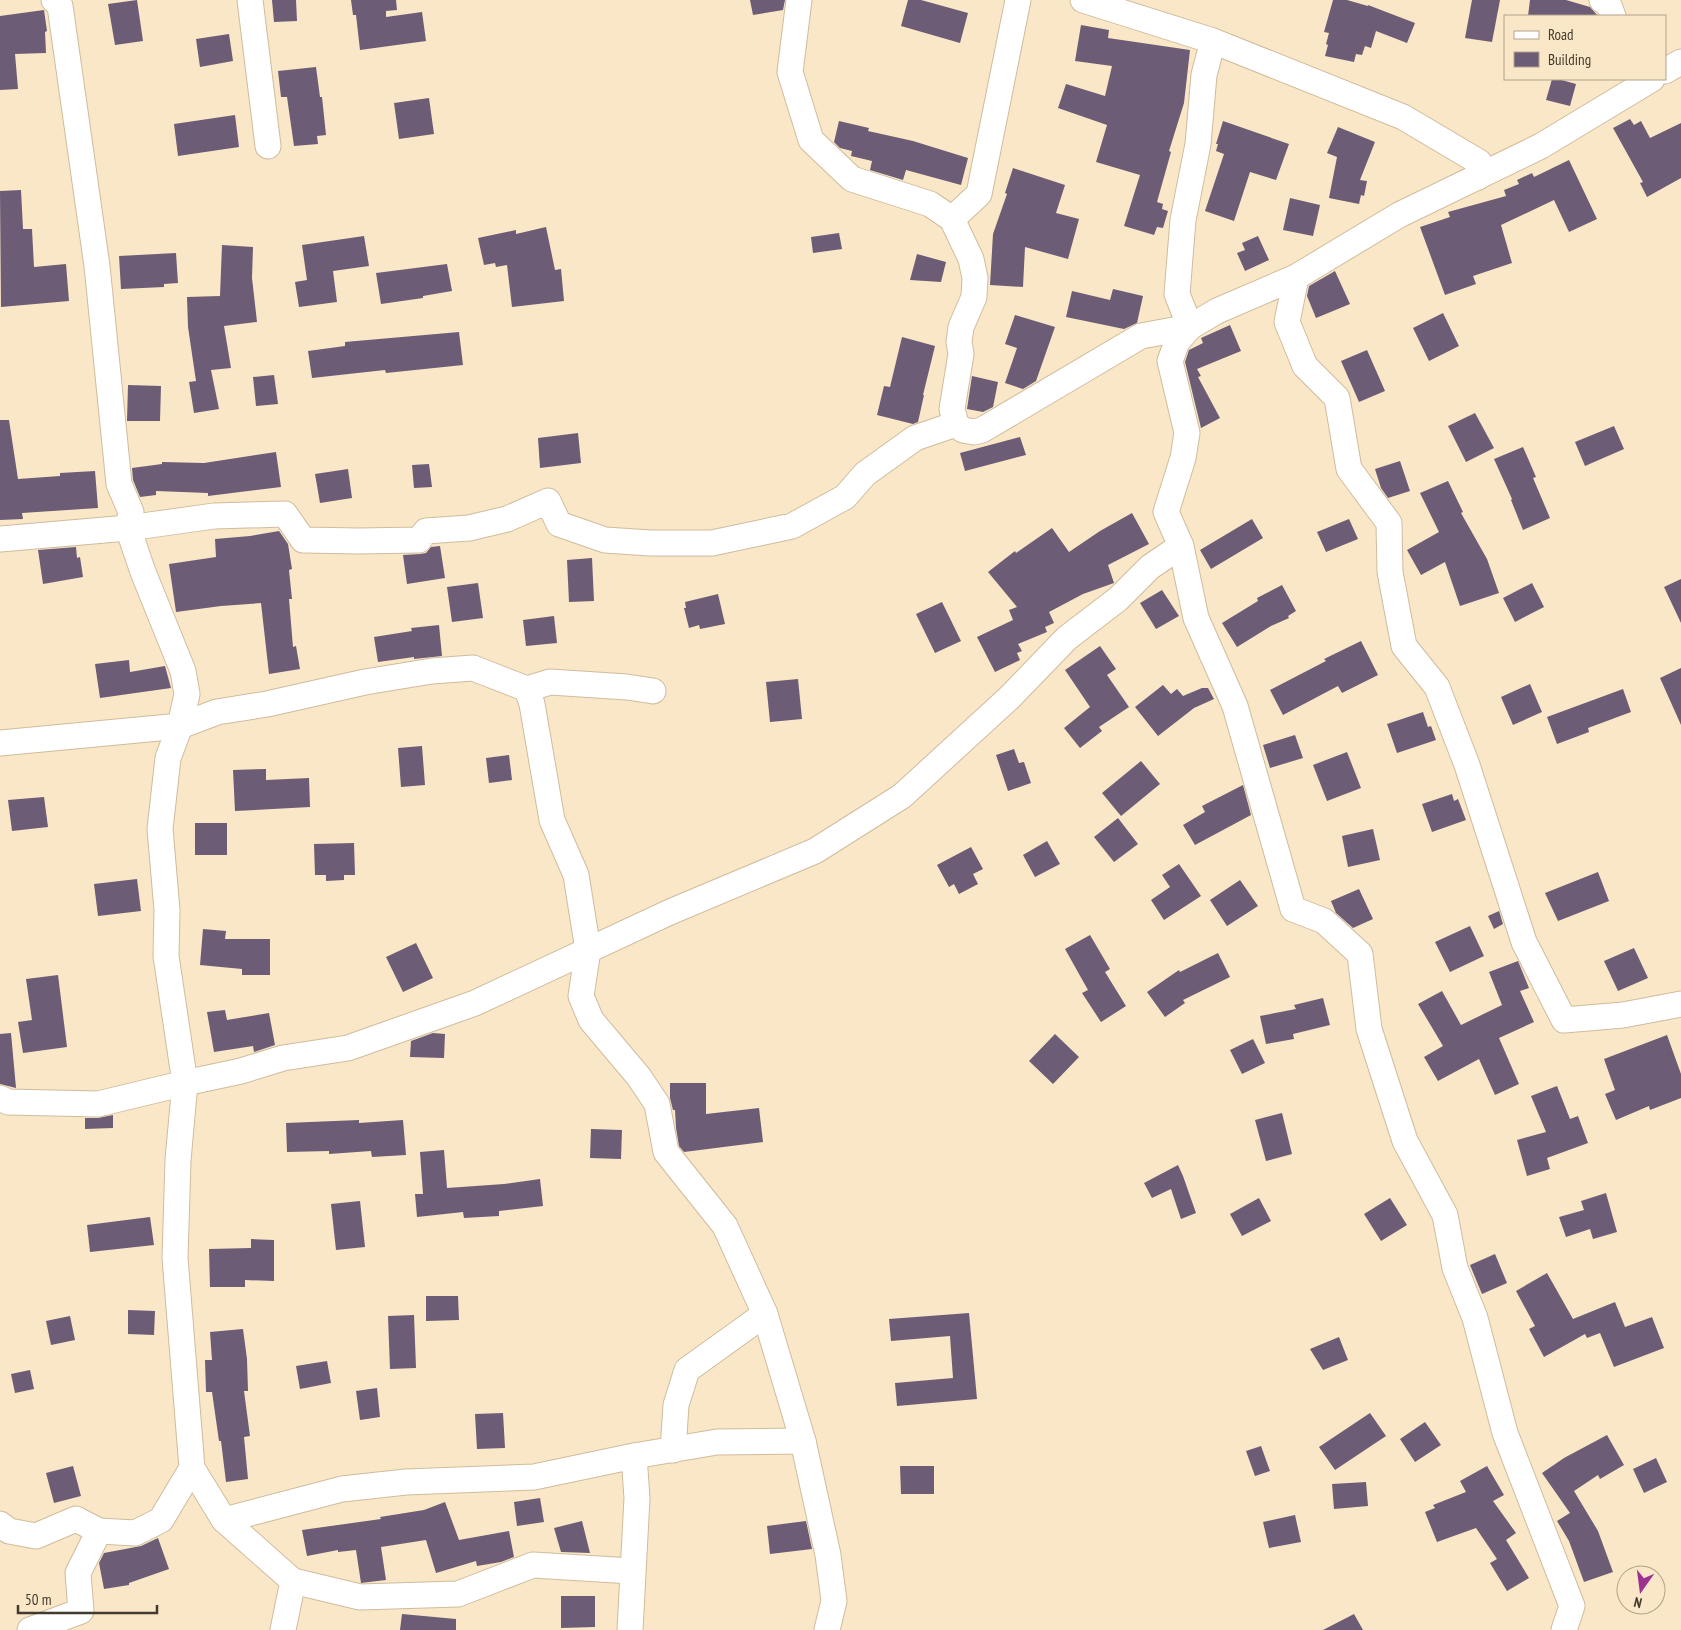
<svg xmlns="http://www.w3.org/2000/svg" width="1681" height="1630" viewBox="0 0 1681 1630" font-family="'PT Sans Narrow',sans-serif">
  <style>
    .building { fill: #6c5c76 }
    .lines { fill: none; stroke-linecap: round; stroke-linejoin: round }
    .minor-casing { stroke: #cfbc9e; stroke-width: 27 }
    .minor { stroke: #fff; stroke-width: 25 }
  </style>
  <rect width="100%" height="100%" fill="#fae7c7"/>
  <g class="building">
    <polygon points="137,0 143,41 115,45 108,4"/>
    <polygon points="272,0 296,0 297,21 274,22"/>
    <polygon points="351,0 396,0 397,10 386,11 386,17 422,12 426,41 360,50 356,15 353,15"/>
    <polygon points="750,0 785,0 783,10 753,15"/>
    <polygon points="908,0 921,0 968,13 960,43 901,26"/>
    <polygon points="1333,0 1347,0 1368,6 1368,5 1415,23 1407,43 1376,31 1371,48 1365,46 1362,55 1356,54 1354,62 1325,56 1328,45 1326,44 1329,33 1324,32"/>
    <polygon points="1472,0 1500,0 1492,42 1465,38"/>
    <polygon points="1530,0 1566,0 1590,7 1598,16 1528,16"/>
    <polygon points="44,10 47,31 45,32 46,53 15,54 18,89 0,90 0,16"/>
    <polygon points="1081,25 1109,30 1108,38 1190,50 1184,103 1169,151 1171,152 1157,202 1163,204 1162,209 1168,211 1163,228 1157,227 1154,235 1124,226 1140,175 1096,162 1107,125 1058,108 1066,84 1105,96 1112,66 1075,61"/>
    <polygon points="229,34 233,61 200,67 196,39"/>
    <polygon points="316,67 320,97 322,97 326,135 317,136 318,144 294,146 287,97 281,97 278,71"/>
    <polygon points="1552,79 1558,79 1576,84 1570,106 1546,100"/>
    <polygon points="429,98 434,134 399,139 394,103"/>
    <polygon points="235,115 239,147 178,156 174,124"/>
    <polygon points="1630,119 1634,125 1641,121 1650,138 1681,123 1681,178 1647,197 1640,183 1643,182 1613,128"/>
    <polygon points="839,121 869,128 868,131 913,141 968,158 961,185 906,170 903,180 870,170 872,161 851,156 852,151 840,148 834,142"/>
    <polygon points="1223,121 1289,144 1276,180 1250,172 1234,221 1205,211 1224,154 1216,151 1218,144 1216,144"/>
    <polygon points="1338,127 1375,142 1360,180 1367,181 1364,196 1361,195 1359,204 1329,198 1337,157 1327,153"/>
    <polygon points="1569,160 1597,219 1569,232 1554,200 1501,225 1512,263 1473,276 1476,284 1445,295 1420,227 1450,217 1448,212 1506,196 1504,190 1519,184 1517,180 1532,173 1534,177"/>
    <polygon points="1013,168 1065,185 1056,213 1079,219 1068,259 1025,247 1023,287 990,285 993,234 1007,194 1005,193"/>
    <polygon points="21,190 23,229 32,229 34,267 66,264 69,301 1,307 0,191"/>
    <polygon points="1290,198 1320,205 1313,236 1283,230"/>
    <polygon points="546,227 555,270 561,269 564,301 512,307 507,265 496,267 495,263 484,265 478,238 516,230 516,234"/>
    <polygon points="839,233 842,249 813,253 811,237"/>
    <polygon points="364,236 369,266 333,271 337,302 299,307 295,282 307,280 302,245"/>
    <polygon points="1258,236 1269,260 1245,271 1237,253 1245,250 1242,243"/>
    <polygon points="222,245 253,247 252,278 257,322 224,326 231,368 211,370 219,409 194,413 189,382 196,381 188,327 187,297 220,296"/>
    <polygon points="176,253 178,283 164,284 164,287 121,289 119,256"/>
    <polygon points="917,254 946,262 941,282 910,280"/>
    <polygon points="447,264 452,291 423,296 423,298 381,304 376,273"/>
    <polygon points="1335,271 1350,304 1316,318 1307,296 1309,286"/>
    <polygon points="1113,289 1143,296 1137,323 1124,329 1066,317 1072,291 1110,300"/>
    <polygon points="1443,313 1459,346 1429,361 1413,328"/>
    <polygon points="1015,315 1055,327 1036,381 1023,389 1005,383 1017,348 1005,344"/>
    <polygon points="1230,325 1241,351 1197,369 1201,376 1198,377 1220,418 1201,428 1185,362 1189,350 1203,343 1201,338"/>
    <polygon points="459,332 463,365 386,373 385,370 312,378 308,351 345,346 345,342"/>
    <polygon points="902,337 935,346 923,395 924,395 918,422 913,424 877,415 884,386 890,387"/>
    <polygon points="1367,350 1385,391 1359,402 1341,361"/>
    <polygon points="274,375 278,404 256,406 253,377"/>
    <polygon points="972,376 998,382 993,407 983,412 967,409"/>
    <polygon points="128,385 161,386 160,421 127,421"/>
    <polygon points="1475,413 1494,448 1466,462 1448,426"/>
    <polygon points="0,420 9,420 18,479 60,476 60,473 95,471 98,508 22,513 23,519 0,520"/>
    <polygon points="1614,426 1624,449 1585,466 1575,442"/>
    <polygon points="578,433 581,463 540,468 538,438"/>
    <polygon points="1020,437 1026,455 965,471 960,453"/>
    <polygon points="1523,447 1536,477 1533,478 1550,518 1523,530 1511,500 1512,499 1494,459"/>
    <polygon points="276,452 281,487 208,496 208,493 156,491 156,495 140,497 133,480 132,468 162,464 162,462 204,463"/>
    <polygon points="1400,461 1410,491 1388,498 1381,488 1375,469"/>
    <polygon points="429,464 432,487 414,488 412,465"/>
    <polygon points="348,469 352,498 320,503 315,474"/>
    <polygon points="1448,481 1463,512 1461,513 1487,559 1499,593 1460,606 1445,562 1421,575 1407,550 1439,532 1420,493"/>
    <polygon points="1132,513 1149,544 1108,565 1114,583 1083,594 1049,612 1054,623 1045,627 1047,632 1018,644 1022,651 1017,653 1020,660 995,672 977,637 1013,620 1009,610 1017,607 988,572 1015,551 1016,553 1052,528 1069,552 1100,531"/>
    <polygon points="1252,519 1263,538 1211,569 1200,550"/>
    <polygon points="1349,519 1358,539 1326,552 1317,532"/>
    <polygon points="279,531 288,544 292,569 289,570 292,599 289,599 293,647 296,646 300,669 269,674 261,603 221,606 176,612 169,564 216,557 215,539 250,536"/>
    <polygon points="440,546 445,578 407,584 403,555 420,554 426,553 431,547"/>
    <polygon points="76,547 77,558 80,557 83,577 43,584 38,550"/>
    <polygon points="592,558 594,601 569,602 567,560"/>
    <polygon points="1681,579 1681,623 1664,587"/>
    <polygon points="478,583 483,618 452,622 447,587"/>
    <polygon points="1532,583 1544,607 1515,622 1503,598"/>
    <polygon points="1282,585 1296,611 1288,616 1289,618 1271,626 1237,647 1222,623 1258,601 1257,598"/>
    <polygon points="1162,590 1179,616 1156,629 1140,603"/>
    <polygon points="718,594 725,624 700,629 699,625 689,628 684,608 686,608 685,602"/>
    <polygon points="942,602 961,641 935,653 916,614"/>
    <polygon points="554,616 557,643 526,646 523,620"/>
    <polygon points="439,625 442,656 414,659 414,657 378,662 374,637 412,631 411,628"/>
    <polygon points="1361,641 1378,675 1342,693 1338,686 1283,715 1270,690 1326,661 1324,659"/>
    <polygon points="1100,646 1116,669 1107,675 1129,707 1099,727 1102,731 1080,748 1064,728 1090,707 1065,670"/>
    <polygon points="129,660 130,672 165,666 171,688 100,698 95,664"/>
    <polygon points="1681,668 1681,725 1660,678"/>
    <polygon points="798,679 802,719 770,722 766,682"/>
    <polygon points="1530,684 1542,712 1513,725 1501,697"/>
    <polygon points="1163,685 1171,694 1177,689 1183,696 1202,688 1208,688 1214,699 1194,708 1158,736 1135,707"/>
    <polygon points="1623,689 1631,712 1588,728 1589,732 1557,744 1547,717"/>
    <polygon points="1423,712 1428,727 1431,726 1436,740 1397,753 1387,724"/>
    <polygon points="1295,735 1303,758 1270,768 1263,745"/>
    <polygon points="422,746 425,785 401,787 398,748"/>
    <polygon points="1014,749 1019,763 1024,762 1031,783 1008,791 996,755"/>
    <polygon points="1347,752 1361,788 1327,801 1313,765"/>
    <polygon points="509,755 512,780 489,783 486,758"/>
    <polygon points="1141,761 1160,784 1121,816 1102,793"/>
    <polygon points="266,769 266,780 309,778 310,807 235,811 233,770"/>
    <polygon points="1243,785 1251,815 1195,845 1183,825 1205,812 1202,806"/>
    <polygon points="1452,794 1454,801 1458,799 1466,820 1432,832 1422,804"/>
    <polygon points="44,797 48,827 12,831 8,800"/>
    <polygon points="1118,818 1138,844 1114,862 1094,837"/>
    <rect x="195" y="823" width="32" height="32"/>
    <polygon points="1373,829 1380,860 1348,867 1342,836"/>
    <polygon points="1047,841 1060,864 1035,877 1023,855"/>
    <polygon points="354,843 355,875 344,875 344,880 326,881 326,875 315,875 314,844"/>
    <polygon points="971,847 983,869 973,874 978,884 959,894 954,884 949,887 937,865"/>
    <polygon points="1179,864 1201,896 1164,920 1151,900 1170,887 1162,875"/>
    <polygon points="1598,872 1609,901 1558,921 1545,893"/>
    <polygon points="137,879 141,911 98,916 94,884"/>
    <polygon points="1240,880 1258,906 1227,926 1210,900"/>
    <polygon points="1359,889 1373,919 1353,928 1336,913 1331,901"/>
    <polygon points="1499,911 1503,924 1494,929 1488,916"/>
    <polygon points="1470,926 1484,956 1450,972 1435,942"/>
    <polygon points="203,929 226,931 225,939 270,939 270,975 242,975 242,969 200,965"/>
    <polygon points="1090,935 1110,969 1105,972 1126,1006 1101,1022 1082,993 1088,990 1065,949"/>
    <polygon points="416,943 433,978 403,992 386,957"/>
    <polygon points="1634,948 1648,978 1618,991 1604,961"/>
    <polygon points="1218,953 1230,977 1183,1000 1185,1003 1165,1017 1147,992 1179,970 1180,972"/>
    <polygon points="1518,961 1529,988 1520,991 1534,1022 1499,1038 1519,1084 1495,1095 1479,1059 1438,1081 1424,1057 1443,1046 1418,1004 1442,991 1461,1025 1502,1005 1489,972"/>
    <polygon points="58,975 67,1047 23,1053 18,1022 32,1020 26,979"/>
    <polygon points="1323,998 1330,1025 1293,1034 1294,1039 1266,1044 1260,1016 1296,1009 1294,1005"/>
    <polygon points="225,1010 227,1020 269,1013 275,1045 254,1052 253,1046 214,1052 207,1012"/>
    <polygon points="11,1033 16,1088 0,1084 0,1034"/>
    <polygon points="433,1033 445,1034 444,1058 410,1057 411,1041"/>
    <polygon points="1055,1034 1079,1057 1053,1084 1029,1061"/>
    <polygon points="1667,1035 1681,1074 1681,1098 1650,1110 1649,1106 1616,1120 1605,1094 1615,1090 1604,1059"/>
    <polygon points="1253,1039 1265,1063 1242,1074 1230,1050"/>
    <polygon points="670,1083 706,1083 706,1114 759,1108 763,1142 684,1152 679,1146 676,1128 675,1110 673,1110 670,1098"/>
    <polygon points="1557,1086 1570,1119 1578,1116 1588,1143 1547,1158 1550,1169 1527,1176 1517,1140 1546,1132 1531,1096"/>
    <polygon points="1282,1113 1292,1154 1266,1161 1255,1120"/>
    <polygon points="113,1115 113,1128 85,1129 85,1118 98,1118"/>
    <polygon points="359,1120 359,1123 403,1120 406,1155 372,1157 371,1151 329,1154 329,1151 287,1152 286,1123"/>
    <polygon points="591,1129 622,1130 621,1159 590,1158"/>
    <polygon points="444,1150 447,1188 504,1184 540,1179 543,1206 499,1211 499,1216 464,1218 463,1212 417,1217 415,1194 423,1194 420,1152"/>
    <polygon points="1178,1165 1183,1176 1196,1213 1181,1219 1171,1189 1152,1198 1144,1183"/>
    <polygon points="1606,1193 1617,1232 1593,1239 1590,1229 1566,1237 1559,1217 1584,1210 1581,1201"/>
    <polygon points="1259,1198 1271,1221 1242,1236 1230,1214"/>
    <polygon points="1390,1198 1407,1225 1381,1241 1364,1214"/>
    <polygon points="360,1201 365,1247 336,1250 331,1204"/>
    <polygon points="150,1217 154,1245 90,1252 87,1225"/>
    <polygon points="251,1239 274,1240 274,1281 245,1280 245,1287 210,1287 209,1249 251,1248"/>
    <polygon points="1495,1254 1507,1283 1482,1294 1470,1265"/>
    <polygon points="1547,1273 1573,1319 1615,1302 1625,1327 1652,1317 1664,1348 1614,1367 1600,1333 1587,1338 1585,1334 1544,1357 1529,1329 1535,1326 1516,1291"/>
    <polygon points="426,1296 458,1296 459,1320 426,1321"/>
    <polygon points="128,1310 155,1311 154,1335 128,1334"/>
    <polygon points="969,1313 977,1399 897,1406 895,1383 953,1378 950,1336 891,1341 889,1319"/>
    <polygon points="414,1315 416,1368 390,1369 388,1316"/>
    <polygon points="70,1316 75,1340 51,1345 46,1321"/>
    <polygon points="243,1329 247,1359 248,1391 244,1391 250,1436 244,1437 248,1479 226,1482 221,1441 219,1441 212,1392 206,1392 205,1360 212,1360 210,1332"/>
    <polygon points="1339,1337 1348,1360 1323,1370 1310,1349"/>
    <polygon points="327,1361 331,1383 300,1389 296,1366"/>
    <polygon points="30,1370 34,1389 15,1393 11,1374"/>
    <polygon points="377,1388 380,1417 360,1420 356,1391"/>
    <polygon points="503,1413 505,1448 477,1449 475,1414"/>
    <polygon points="1370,1413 1386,1436 1335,1470 1319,1447"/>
    <polygon points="1425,1422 1441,1445 1415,1462 1400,1439"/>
    <polygon points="1607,1435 1624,1465 1600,1479 1598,1475 1574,1491 1598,1531 1613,1572 1584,1582 1569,1541 1557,1521 1570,1513 1542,1473 1564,1458"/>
    <polygon points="1261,1446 1270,1471 1255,1476 1246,1451"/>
    <polygon points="1656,1458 1667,1482 1644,1493 1633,1469"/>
    <polygon points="73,1466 81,1496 54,1503 46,1473"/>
    <polygon points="900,1466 934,1466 934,1494 901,1494"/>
    <polygon points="1487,1466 1504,1495 1493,1501 1516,1533 1506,1540 1529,1578 1507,1591 1490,1563 1497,1559 1476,1528 1437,1542 1425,1512 1435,1508 1433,1505 1466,1492 1460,1481"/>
    <polygon points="1366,1482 1368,1506 1334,1509 1332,1484"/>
    <polygon points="540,1498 544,1522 517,1526 514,1502"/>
    <polygon points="445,1502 459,1540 509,1531 514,1557 501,1562 477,1566 476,1561 436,1573 426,1540 381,1547 386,1580 361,1583 356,1550 338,1552 338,1550 307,1556 302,1530 381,1519 380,1517 424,1510"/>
    <polygon points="1295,1515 1301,1542 1269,1548 1263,1522"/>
    <polygon points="582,1521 590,1553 561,1552 554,1528"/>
    <polygon points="806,1521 812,1549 770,1554 767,1526"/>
    <polygon points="158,1538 169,1569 129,1583 129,1585 104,1589 99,1563 104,1553 141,1546"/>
    <polygon points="561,1596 595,1596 595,1627 561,1628"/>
    <polygon points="402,1614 456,1619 456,1630 400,1630"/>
    <polygon points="1354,1614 1363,1630 1323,1630"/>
  </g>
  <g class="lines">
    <defs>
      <g id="minor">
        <polyline points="54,0 60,6 97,266 119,484 131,512 128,528 143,572 183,671 187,694 180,726 168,758 160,829 167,910 166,956 185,1083 178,1160 175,1258 192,1468 224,1520 342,1489 406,1482 534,1477 634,1456 717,1442 803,1441 828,1555 834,1601 827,1630"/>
        <polyline points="250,0 268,146"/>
        <polyline points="799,0 790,72 811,140 852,179 930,204 952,219 971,259 975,278 974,297 961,327 959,342 961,354 952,409 956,424 963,430 974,432 982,430 1141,336 1190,327 1177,294 1183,220 1198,144 1204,75 1213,41 1403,117 1479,162 1478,177"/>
        <polyline points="1083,0 1213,41"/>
        <polyline points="1602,0 1608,3 1613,16"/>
        <polyline points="1665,71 1681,62"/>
        <polyline points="952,219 979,194 1018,0"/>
        <polyline points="1296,277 1287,322 1305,366 1337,398 1349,469 1389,523 1390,572 1404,646 1437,687 1467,765 1524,942 1564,1020 1623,1015 1681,1004"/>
        <polyline points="0,539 128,528 214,516 285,514 303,540 359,541 419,540 426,531 469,528 507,519 548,501 559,524 605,540 650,543 712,543 792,526 845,497 865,474 915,438 956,424"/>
        <polyline points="1181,546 1196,618 1235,706 1293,909 1324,921 1360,954 1369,1029 1405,1141 1445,1215 1455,1268 1475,1318 1505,1433 1572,1606 1564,1630"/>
        <polyline points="527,689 532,704 552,820 576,875 588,950 581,996 591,1020 639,1077 657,1104 666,1152 725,1226 765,1314 687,1370 676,1405 673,1450"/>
        <polyline points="0,743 180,726 217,712 267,704 365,682 432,671 473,668 527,689 550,682 627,687 653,691"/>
        <polyline points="0,1098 8,1102 98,1104 185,1083 241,1071 283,1058 348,1048 475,1003 670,912 815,851 902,796 1009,698 1067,638 1118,599 1150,567 1181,546 1166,512 1183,458 1187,433 1170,361 1177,342 1190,327 1217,311 1296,277 1399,215 1541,146 1652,79"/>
        <polyline points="765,1314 803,1441"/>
        <polyline points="224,1520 293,1581 283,1630"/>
        <polyline points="0,1524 9,1531 36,1536 76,1519 99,1531"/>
        <polyline points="293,1581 360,1597 458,1594 533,1565 632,1571"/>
        <polyline points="30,1630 81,1611 78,1573 99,1531 135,1533 161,1520 192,1468"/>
        <polyline points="630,1630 637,1498 634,1456"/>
      </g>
    </defs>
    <use href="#minor" class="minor-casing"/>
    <use href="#minor" class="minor"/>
  </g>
  <rect x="1504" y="15" width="162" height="65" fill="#fae7c7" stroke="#b0a289"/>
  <rect x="1514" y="31" width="25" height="8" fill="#ffffff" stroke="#b0a289"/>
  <text x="1548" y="40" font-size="15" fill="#413a2d">Road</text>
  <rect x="1514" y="52" width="25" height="15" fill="#6c5c76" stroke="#b0a289"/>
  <text x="1548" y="65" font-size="15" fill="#413a2d">Building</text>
  <g transform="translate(1641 1590) rotate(194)"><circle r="24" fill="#fae7c7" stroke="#b0a289"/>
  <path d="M0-4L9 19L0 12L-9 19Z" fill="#9d3192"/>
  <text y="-8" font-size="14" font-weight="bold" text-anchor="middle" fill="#413a2d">N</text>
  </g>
  <path d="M18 1605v8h139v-8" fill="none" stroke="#413a2d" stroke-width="2.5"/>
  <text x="25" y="1605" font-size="15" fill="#413a2d" stroke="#fae7c7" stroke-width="4" paint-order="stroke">50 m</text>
</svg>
